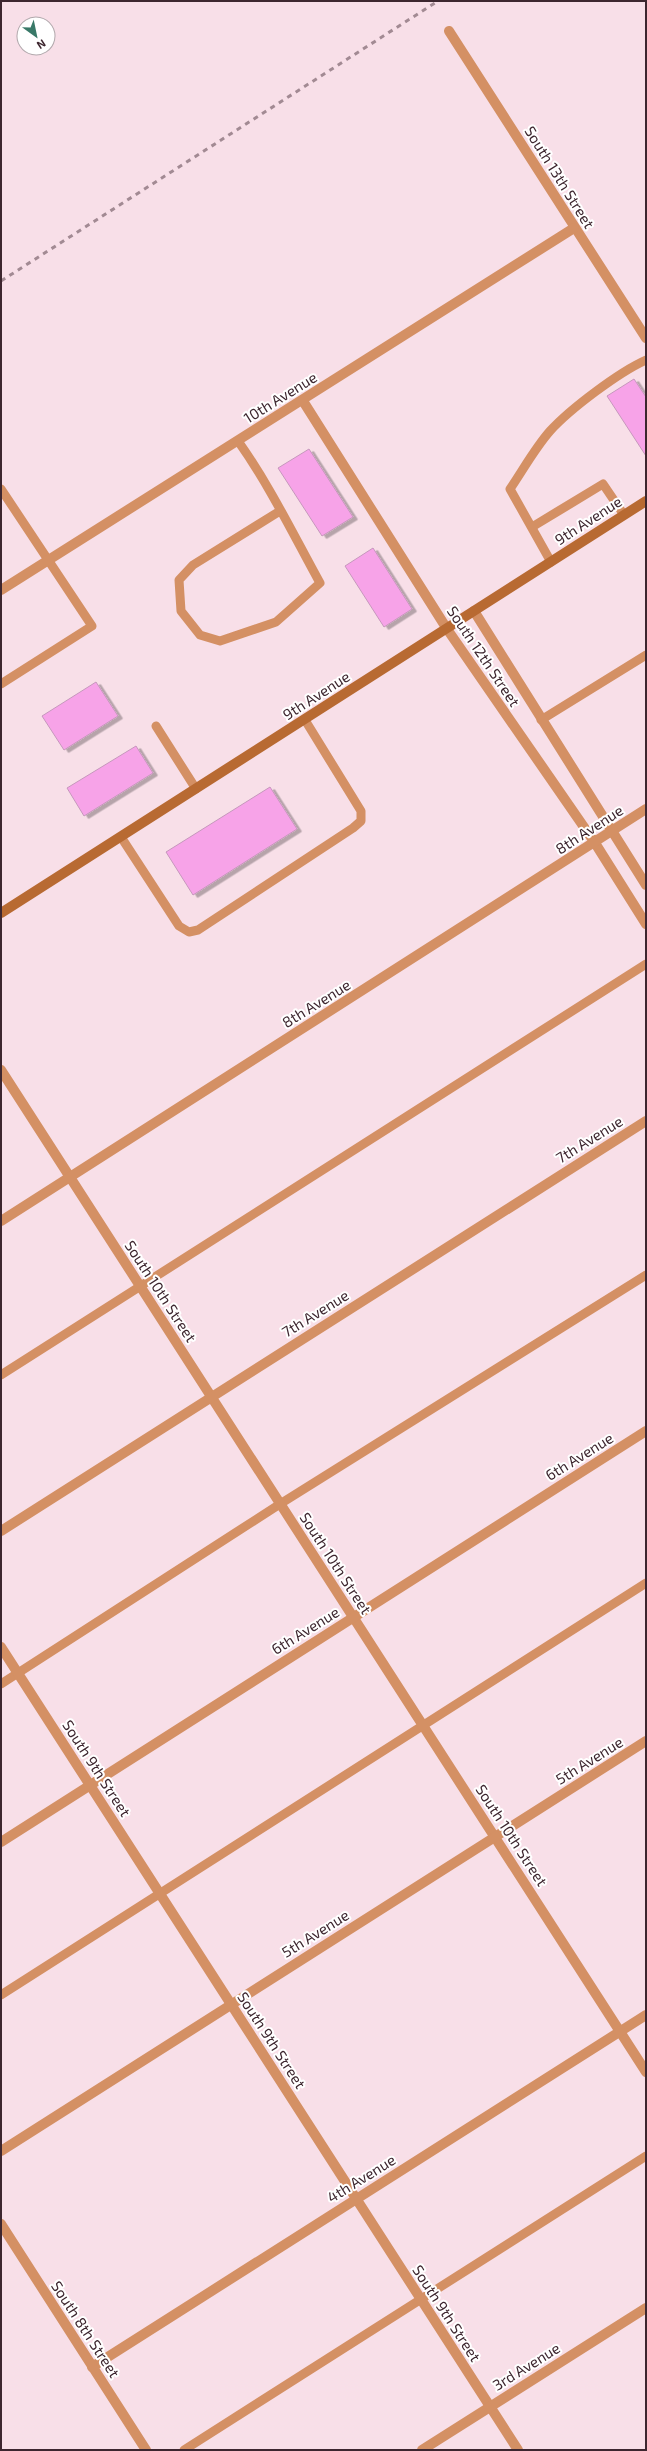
<svg xmlns="http://www.w3.org/2000/svg" width="647" height="2451" viewBox="0 0 647 2451" font-family="'Exo 2',sans-serif">
  <style>
    .building { fill: #f7a3e8; stroke: #c697bc; filter: url(#shadow) }
    .lines { fill: none; stroke-linecap: round; stroke-linejoin: round }
    .service { stroke: #d49064; stroke-width: 9 }
    .minor { stroke: #d49064; stroke-width: 10 }
    .tertiary { stroke: #d49064; stroke-width: 10 }
    .secondary { stroke: #b86a32; stroke-width: 10 }
    .rail { stroke: #a28a93; stroke-width: 3; stroke-dasharray: 5 5; stroke-linecap: butt }
    .labels { text-anchor: middle; dominant-baseline: central; stroke-width: 4; stroke-linejoin: round; paint-order: stroke }
    .street-label { font-size: 15px; fill: #3d262f; stroke: #fff }
  </style>
  <defs>
    <filter id="shadow"><feDropShadow dx="4.5" dy="2.5" stdDeviation="0" flood-color="#0004"/></filter>
  </defs>
  <rect width="100%" height="100%" fill="#f8dfe8"/>
  <g class="building">
    <polygon points="634,379 646,397 646,456 607,396"/>
    <polygon points="309,449 353,517 322,536 278,468"/>
    <polygon points="373,548 412,609 384,627 345,566"/>
    <polygon points="96,682 118,716 64,750 42,716"/>
    <polygon points="136,746 153,773 84,816 67,788"/>
    <polygon points="270,787 297,829 193,895 166,852"/>
  </g>
  <g class="lines">
    <g class="service">
      <path d="M238 441C270 486 294 536 320 583L276 622 220 641 200 635 181 611 179 580 193 565 280 511"/>
      <polyline points="1,489 92,626 1,684"/>
      <polyline points="532,527 603,484 624,515"/>
      <path d="M551 562 510 489C523 470 535 448 550 431 570 409 619 372 646 360"/>
      <polyline points="541,720 646,655"/>
      <polyline points="156,726 196,789"/>
      <polyline points="121,837 179,926 189,932 198,930 353,828 361,821 361,811 305,720"/>
      <polyline points="1,1375 646,964"/>
      <polyline points="1,1684 280,1504 646,1275"/>
      <polyline points="1,1995 646,1583"/>
      <polyline points="184,2450 646,2156"/>
    </g>
    <g class="minor">
      <polyline points="449,31 646,338"/>
      <polyline points="303,401 447,629 595,843 646,924"/>
      <polyline points="1,590 574,228"/>
      <polyline points="474,611 646,885"/>
      <polyline points="1,1070 646,2072"/>
      <polyline points="1,1221 646,809"/>
      <polyline points="1,1531 646,1121"/>
      <polyline points="1,1647 518,2450"/>
      <polyline points="1,1842 646,1431"/>
      <polyline points="92,2367 646,2015"/>
      <polyline points="422,2450 646,2308"/>
    </g>
    <g class="tertiary">
      <polyline points="1,2151 646,1741"/>
      <polyline points="1,2224 146,2450"/>
    </g>
    <polyline class="secondary" points="1,913 646,501"/>
    <polyline class="rail" points="1,281 438,1"/>
  </g>
  <g class="labels">
    <g class="street-label">
      <text transform="translate(560 177) rotate(58)">South 13th Street</text>
      <text transform="translate(280 397) rotate(-32)">10th Avenue</text>
      <text transform="translate(588 520) rotate(-33)">9th Avenue</text>
      <text transform="translate(484 656) rotate(56)">South 12th Street</text>
      <text transform="translate(316 695) rotate(-33)">9th Avenue</text>
      <text transform="translate(589 829) rotate(-33)">8th Avenue</text>
      <text transform="translate(316 1003) rotate(-32)">8th Avenue</text>
      <text transform="translate(589 1139) rotate(-32)">7th Avenue</text>
      <text transform="translate(161 1291) rotate(57)">South 10th Street</text>
      <text transform="translate(315 1313) rotate(-32)">7th Avenue</text>
      <text transform="translate(579 1456) rotate(-32)">6th Avenue</text>
      <text transform="translate(336 1563) rotate(57)">South 10th Street</text>
      <text transform="translate(305 1630) rotate(-32)">6th Avenue</text>
      <text transform="translate(589 1760) rotate(-32)">5th Avenue</text>
      <text transform="translate(97 1768) rotate(57)">South 9th Street</text>
      <text transform="translate(512 1835) rotate(57)">South 10th Street</text>
      <text transform="translate(315 1933) rotate(-32)">5th Avenue</text>
      <text transform="translate(272 2040) rotate(57)">South 9th Street</text>
      <text transform="translate(361 2178) rotate(-32)">4th Avenue</text>
      <text transform="translate(447 2313) rotate(57)">South 9th Street</text>
      <text transform="translate(86 2329) rotate(57)">South 8th Street</text>
      <text transform="translate(526 2366) rotate(-32)">3rd Avenue</text>
    </g>
  </g>
  <rect width="647" height="2451" fill="none" stroke="#3d262f" stroke-width="4"/>
  <g transform="translate(36 36) rotate(147)"><circle r="19" fill="#ffffff" stroke="#b1a8ac"/>
  <path d="M0-3L7 15L0 10L-7 15Z" fill="#397968"/>
  <text y="-6" font-size="11" font-weight="bold" text-anchor="middle" fill="#3d262f">N</text>
  </g>
</svg>
